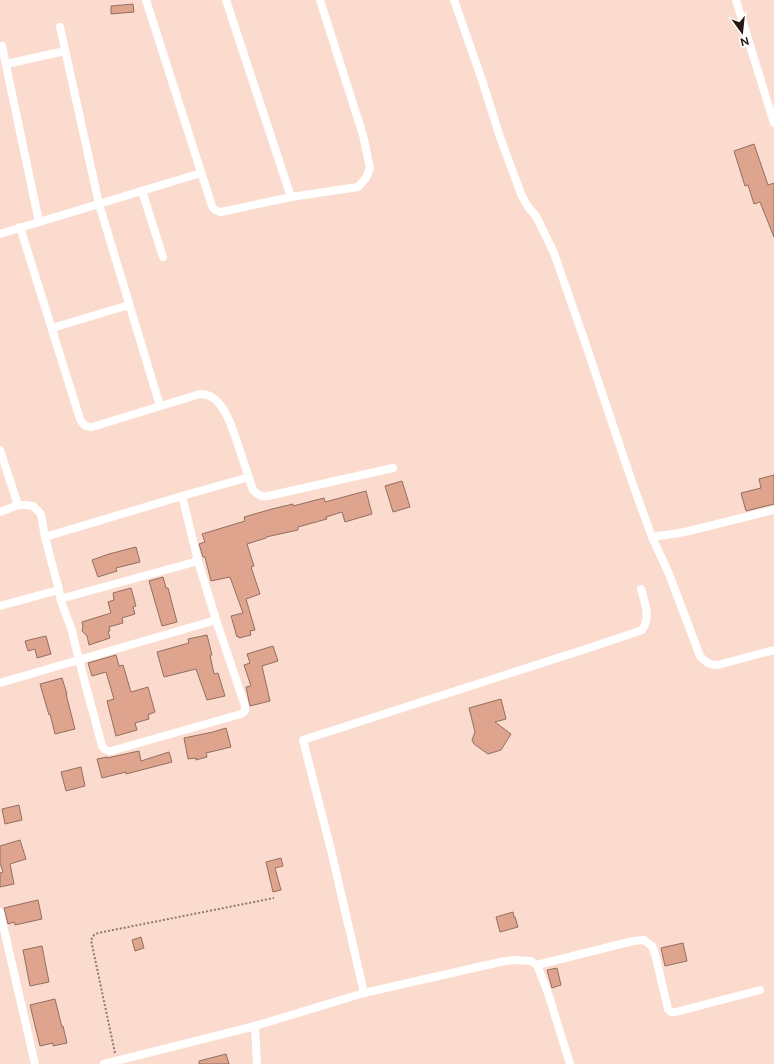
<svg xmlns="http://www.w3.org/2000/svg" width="774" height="1064" viewBox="0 0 774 1064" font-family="Figtree,sans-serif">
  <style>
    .building { fill: #dea48e; stroke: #926f61 }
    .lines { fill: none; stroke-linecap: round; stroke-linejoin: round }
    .path { stroke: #90786f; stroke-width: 2; stroke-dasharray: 2 2; stroke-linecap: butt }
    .street { stroke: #fff; stroke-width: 8 }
  </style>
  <rect width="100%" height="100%" fill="#fcdbcf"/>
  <g class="building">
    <polygon points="133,4 134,12 111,14 111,6"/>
    <polygon points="754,144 768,185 774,183 774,237 760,202 754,204 748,185 745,186 734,151"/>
    <polygon points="774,475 774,504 746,511 741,493 761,488 759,479"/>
    <polygon points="402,481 410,507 393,512 385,486"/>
    <polygon points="366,491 372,514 345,522 342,512 326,517 327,519 298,527 298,530 266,537 266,538 247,544 254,566 251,567 260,594 246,599 255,630 250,631 251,635 239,638 238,636 237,637 231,616 243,613 230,577 211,581 205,557 203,557 199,544 205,542 202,534 245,521 244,517 272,509 293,504 293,506 324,498 325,502"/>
    <polygon points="136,547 140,562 116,568 117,571 98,577 92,560 109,554"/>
    <polygon points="163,577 166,588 168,588 177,622 162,626 149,581"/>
    <polygon points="131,588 136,606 133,607 135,614 122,618 123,623 109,627 110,631 108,631 110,638 89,645 87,636 82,631 83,627 82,622 111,613 108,602 114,600 113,593"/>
    <polygon points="207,635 212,655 210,655 214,674 218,673 225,696 207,700 196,669 164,677 157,652 189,643 188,639"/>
    <polygon points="46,636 51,654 37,658 35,649 28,651 25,641"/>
    <polygon points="273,646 278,661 262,666 270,701 250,706 246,687 251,686 244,665 250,663 247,654"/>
    <polygon points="116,655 119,666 123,665 131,692 148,687 155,712 148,715 149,719 135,723 137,730 116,736 107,701 114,699 106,672 92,676 88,663"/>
    <polygon points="62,678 67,694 66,694 75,729 55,734 50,714 49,715 40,684"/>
    <polygon points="501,699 506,719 495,722 511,734 501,750 488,754 474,744 472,740 475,732 469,708"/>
    <polygon points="226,728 231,747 206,753 207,757 196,760 196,758 188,759 184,738 213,732"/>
    <polygon points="139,751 141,761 169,752 172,762 126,774 126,772 102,778 97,759 107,757 107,758"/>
    <polygon points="81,767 85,786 66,791 61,772"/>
    <polygon points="19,805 22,820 5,824 2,809"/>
    <polygon points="20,840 26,859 10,864 14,884 0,887 0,873 3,872 0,863 0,846"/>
    <polygon points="281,858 283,866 275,868 281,890 273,892 266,862"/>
    <polygon points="38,900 42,919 15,925 14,922 8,924 4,908"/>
    <polygon points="513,912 514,917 515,917 518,927 500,932 496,917"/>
    <polygon points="141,937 144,948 135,951 132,940"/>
    <polygon points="683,943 687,961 665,966 661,948"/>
    <polygon points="42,946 49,982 30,986 23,950"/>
    <polygon points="557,968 561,985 552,988 547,970"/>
    <polygon points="55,999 62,1027 63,1026 67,1043 53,1046 53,1043 40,1046 30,1005"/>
    <polygon points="226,1054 229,1064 199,1064 199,1061"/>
  </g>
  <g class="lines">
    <polyline class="path" points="115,1053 91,940 94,935 98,933 274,898"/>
    <g class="street">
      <path d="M146 0 210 200C212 207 213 211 221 212L291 197 358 187 366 178 370 168 363 135 320 0"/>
      <polyline points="226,0 291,197"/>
      <path d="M454 0 482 80 500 137 521 194 528 207 536 216 554 253 585 342 632 482 652 537 669 574 700 656C706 663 710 665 718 665L774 650"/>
      <polyline points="736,0 774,123"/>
      <polyline points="60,27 99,204 160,406"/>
      <polyline points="2,46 39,222"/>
      <polyline points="6,64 65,51"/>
      <polyline points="142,191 163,257"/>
      <path d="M20 227 80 419C83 425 85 427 92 427L200 394C224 393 233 431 239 448 244 462 248 476 253 490 258 495 261 497 268 496L393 468"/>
      <polyline points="0,234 201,173"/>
      <polyline points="52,328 129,305"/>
      <polyline points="0,450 18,505"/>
      <path d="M0 512 18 505H25L33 506 41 514 45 537 59 590C60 605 68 617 72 631 81 670 92 708 102 746 104 750 106 751 111 751L241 714 245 711V706L216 620 198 561 182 496"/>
      <polyline points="45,537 182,496 249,477"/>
      <polyline points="652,537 685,532 774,510"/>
      <polyline points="60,599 198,561"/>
      <polyline points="0,606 59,590"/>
      <polyline points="0,683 216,620"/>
      <polyline points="0,912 35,1064"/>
      <polyline points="537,965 633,941 644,940 652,946 655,954 668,1009 671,1012 676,1012 760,990"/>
      <path d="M364 993 331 850 303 740 595 646 642 630C651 616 645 604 641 589"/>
      <polyline points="255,1026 257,1064"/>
      <polyline points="104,1064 255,1026 364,993 500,962 514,960 531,961 537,965 548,993 570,1064"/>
    </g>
  </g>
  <g transform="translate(742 32) rotate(165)" stroke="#ffffff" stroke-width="3" paint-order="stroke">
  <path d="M0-3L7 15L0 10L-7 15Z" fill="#281914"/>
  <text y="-6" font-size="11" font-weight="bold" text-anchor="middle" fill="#281914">N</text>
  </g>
</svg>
